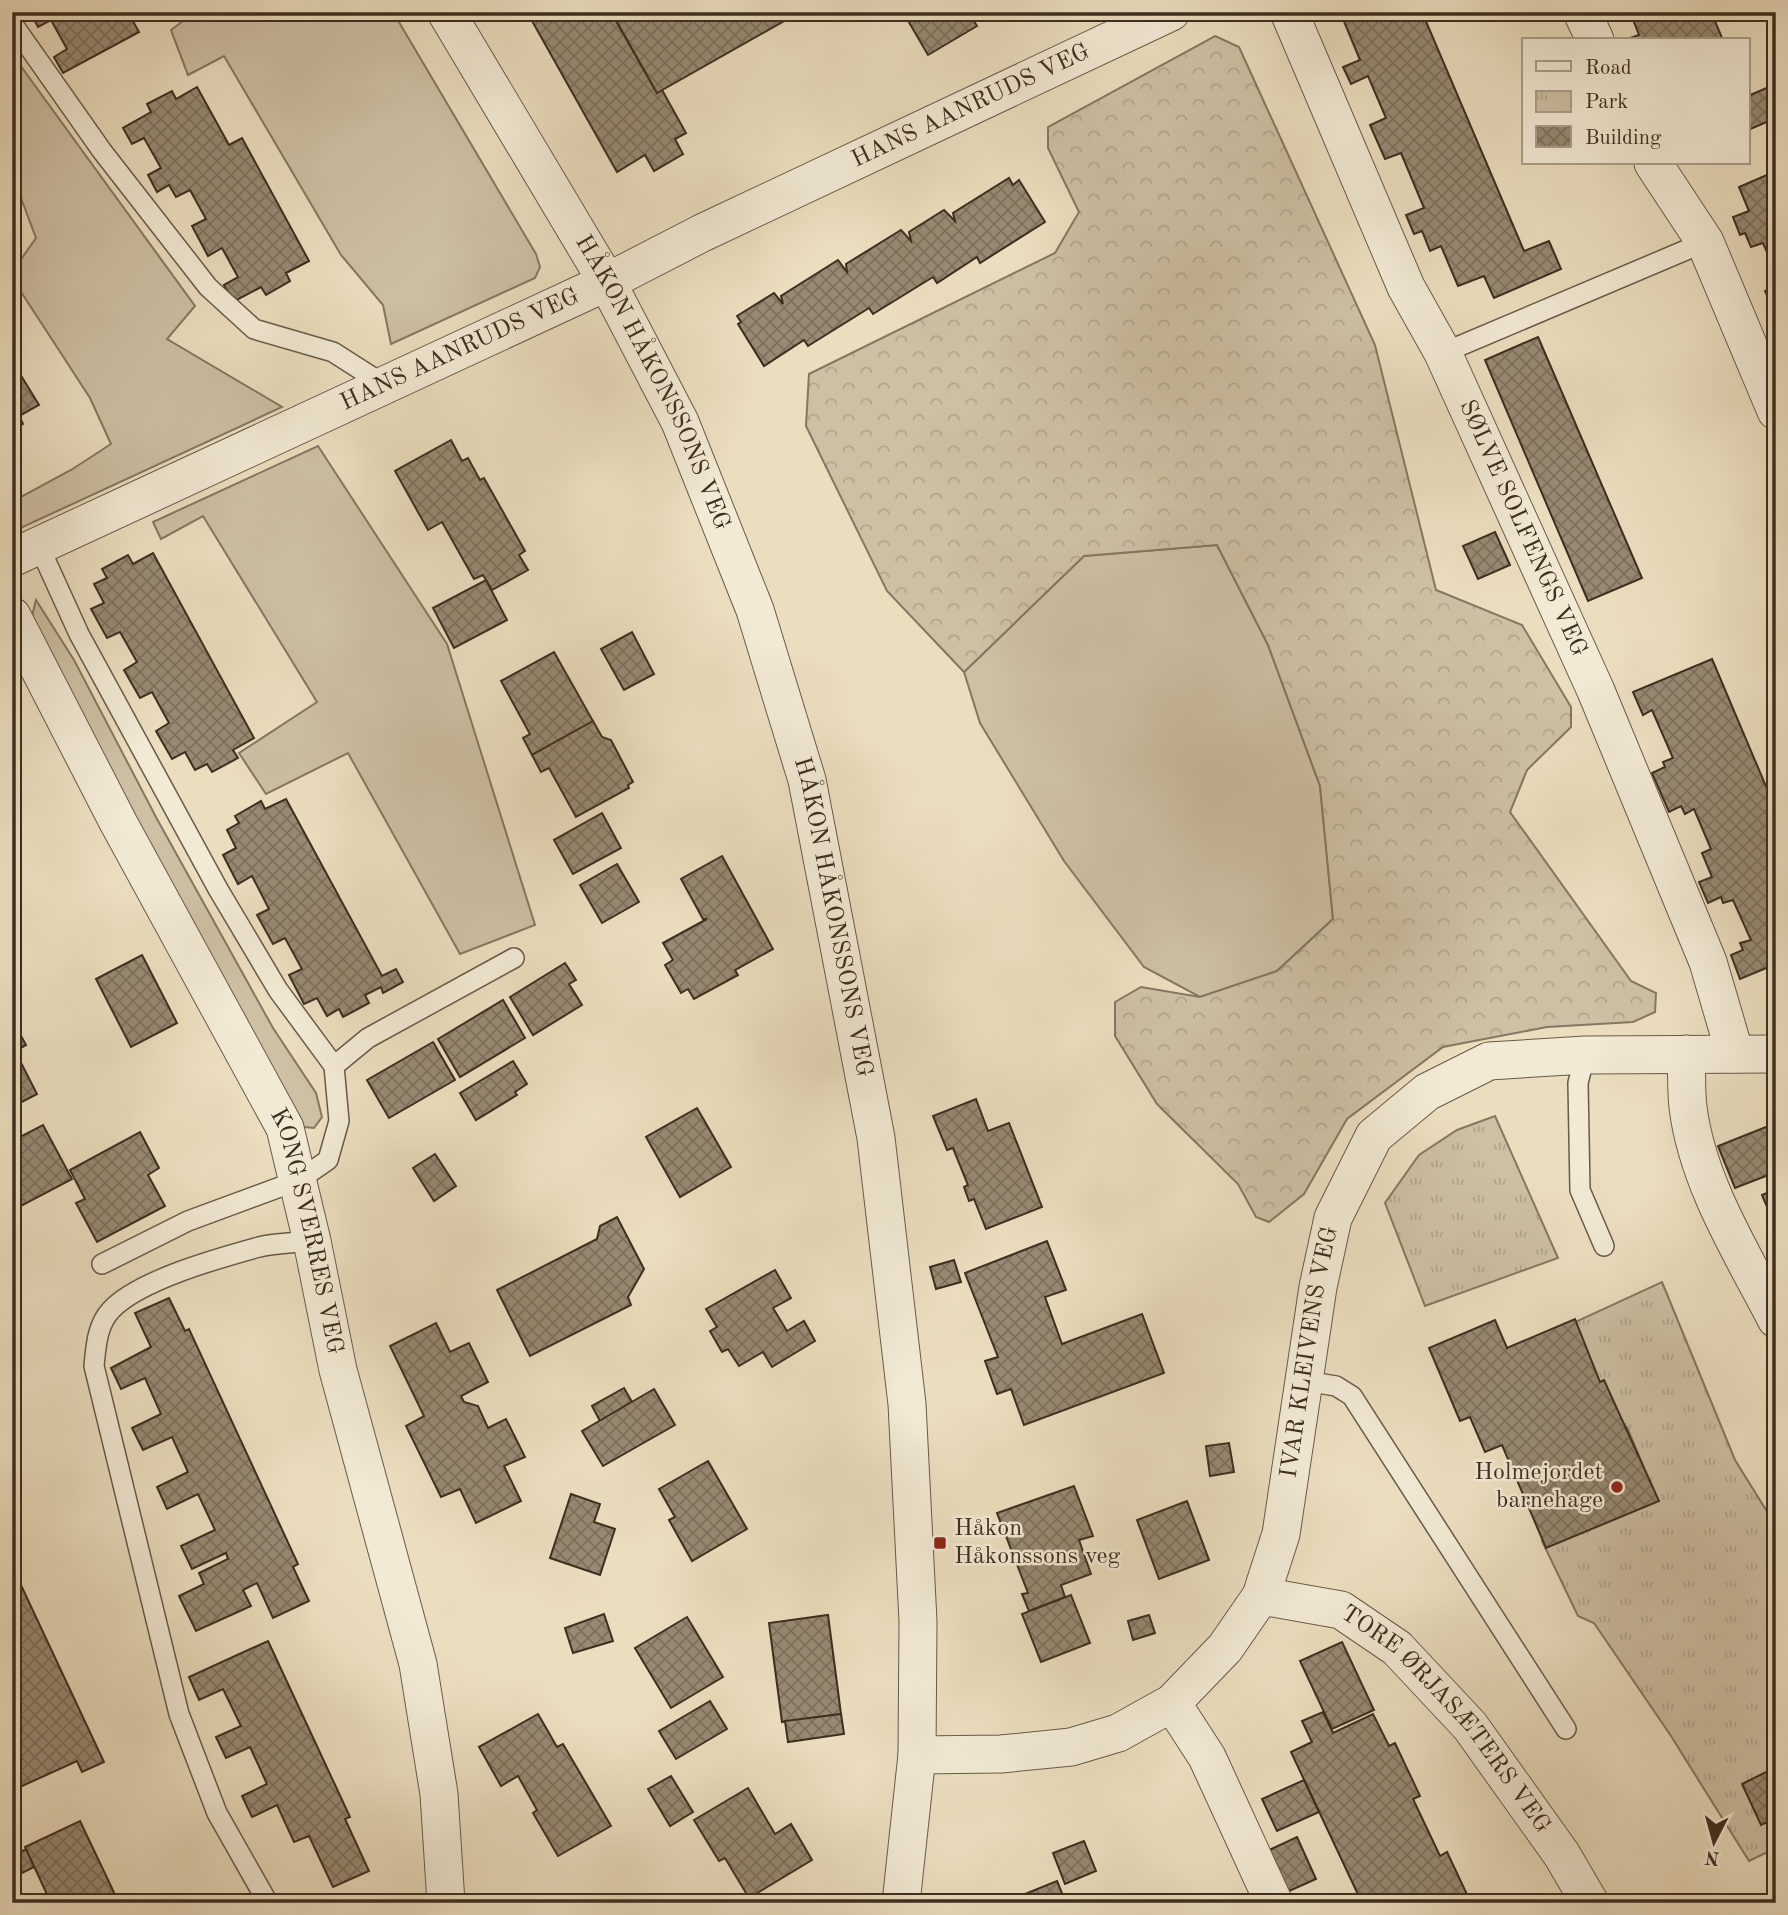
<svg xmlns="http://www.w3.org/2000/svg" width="1788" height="1915" viewBox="0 0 1788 1915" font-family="'Old Standard TT',serif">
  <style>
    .green { fill: #cdc0a4; stroke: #857762; stroke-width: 2 }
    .forest { fill: url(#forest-crowns); stroke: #857762; stroke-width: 2 }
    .park { fill: url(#park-tufts); stroke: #857762; stroke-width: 2 }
    .building { fill: url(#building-cross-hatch); stroke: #3d2e20; stroke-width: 2 }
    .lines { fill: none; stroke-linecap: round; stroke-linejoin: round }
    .lane-casing { stroke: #685a48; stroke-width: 22 }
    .street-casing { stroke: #685a48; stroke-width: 39 }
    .lane { stroke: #f2ead5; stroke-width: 19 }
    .street { stroke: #f2ead5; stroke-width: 37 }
    .poi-dot { fill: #8f2418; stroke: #f2ead5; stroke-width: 2.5 }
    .labels { text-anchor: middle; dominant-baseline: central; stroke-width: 5; stroke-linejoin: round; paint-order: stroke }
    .street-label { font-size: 24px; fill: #3d2e20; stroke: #f2ead5 }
    .poi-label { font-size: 24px; fill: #3d2e20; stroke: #f2ead5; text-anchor: end }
  </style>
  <defs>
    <pattern id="forest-crowns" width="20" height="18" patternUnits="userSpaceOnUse" patternTransform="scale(1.75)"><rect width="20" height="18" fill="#cdc0a4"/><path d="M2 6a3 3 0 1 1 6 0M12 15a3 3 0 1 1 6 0" fill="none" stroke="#b1a58d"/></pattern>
    <pattern id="park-tufts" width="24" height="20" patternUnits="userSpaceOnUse" patternTransform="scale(1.75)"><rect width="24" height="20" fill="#cdc0a4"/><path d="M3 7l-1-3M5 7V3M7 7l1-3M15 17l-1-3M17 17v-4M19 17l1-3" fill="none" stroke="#b1a58d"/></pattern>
    <pattern id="building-cross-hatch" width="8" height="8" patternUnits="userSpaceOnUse" patternTransform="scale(1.75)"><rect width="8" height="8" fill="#978a73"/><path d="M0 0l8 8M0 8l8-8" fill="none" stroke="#7c715e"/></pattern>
  </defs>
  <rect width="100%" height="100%" fill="#ebdebf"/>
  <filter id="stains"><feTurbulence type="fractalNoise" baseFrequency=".00286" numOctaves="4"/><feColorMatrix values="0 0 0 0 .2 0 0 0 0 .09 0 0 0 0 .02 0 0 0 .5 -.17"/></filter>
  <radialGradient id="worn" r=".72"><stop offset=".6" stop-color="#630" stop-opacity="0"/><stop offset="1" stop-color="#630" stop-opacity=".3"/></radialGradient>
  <g class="green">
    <polygon points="195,12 393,12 536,254 540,267 535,278 391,344 383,305 341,255 224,56 188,75 171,30"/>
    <polygon points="12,54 195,306 167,339 282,407 12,532 12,506 17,499 71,470 111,444 90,398 12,278 12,272 36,238 12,174"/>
    <polygon points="318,446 447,644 535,925 460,954 348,753 266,794 239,753 317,702 203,516 161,539 153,522"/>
    <polygon points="1217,545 1268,645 1320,786 1333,919 1277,971 1200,997 1144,967 1064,861 980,723 964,672 1084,556"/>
    <polygon points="36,600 74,660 157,819 273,1028 316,1093 322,1117 314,1128 304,1127 197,934 31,620"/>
  </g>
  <polygon class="forest" points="1215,36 1239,47 1375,345 1436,590 1522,625 1571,707 1571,727 1527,770 1510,812 1631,981 1656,993 1655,1012 1633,1022 1547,1027 1443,1047 1347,1119 1304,1194 1269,1222 1256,1217 1238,1184 1157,1104 1115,1036 1115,1002 1141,987 1200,997 1277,971 1333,919 1320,786 1268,645 1217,545 1084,556 964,672 887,591 806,426 809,374 1055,253 1079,212 1048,148 1048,127"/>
  <g class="park">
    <polygon points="1495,1116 1558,1258 1425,1306 1385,1203 1419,1155 1457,1130"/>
    <polygon points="1662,1282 1735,1460 1776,1526 1776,1848 1749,1861 1671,1736 1594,1623 1578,1616 1542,1541 1655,1494 1627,1427 1588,1442 1573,1323"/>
  </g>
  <g class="building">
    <polygon points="30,12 128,12 139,32 63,73 54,57 67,49 51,20 38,27"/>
    <polygon points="527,12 611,12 657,93 662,90 686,133 675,139 683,154 654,171 645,155 617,172"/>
    <polygon points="634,12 800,12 657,93 617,22"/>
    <polygon points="903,12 968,12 977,26 928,55"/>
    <polygon points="1358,12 1422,12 1524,251 1549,241 1561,269 1494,298 1484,276 1458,286 1441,246 1430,251 1422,231 1414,234 1406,215 1424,208 1401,153 1385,159 1370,125 1386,118 1368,76 1351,84 1343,67 1360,60 1343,19"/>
    <polygon points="1630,12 1711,12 1723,40 1624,40 1639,35"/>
    <polygon points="1771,86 1776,97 1776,118 1748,130 1748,96"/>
    <polygon points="197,87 229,145 242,138 309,261 286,273 290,281 266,295 261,287 233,302 224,285 238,277 222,248 208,256 192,226 206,219 190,190 176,197 169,185 157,192 148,175 161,168 144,138 132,144 123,128 151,112 147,104 172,91 176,99"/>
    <polygon points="1776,171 1776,273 1763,243 1751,247 1745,233 1740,235 1733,217 1749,211 1739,187"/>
    <polygon points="1009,178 1013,185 1019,180 1045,222 980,263 977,257 937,283 933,277 873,314 869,308 808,346 804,340 764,366 738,324 741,322 737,316 774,293 783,304 781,296 838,260 847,272 846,264 901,230 911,241 909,232 944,210 955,221 953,213"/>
    <polygon points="1776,286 1776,316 1765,291"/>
    <polygon points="1538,337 1642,578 1588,601 1485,360"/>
    <polygon points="12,361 39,405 19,416 23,424 12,431"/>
    <polygon points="451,440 462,461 468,458 480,480 484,478 525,551 519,555 528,570 492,590 483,575 474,579 442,522 428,530 395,471"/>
    <polygon points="1495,532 1510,565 1478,579 1463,546"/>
    <polygon points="153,553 254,738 233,750 238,758 212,772 207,764 195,770 185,752 172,759 156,731 169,723 152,692 140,698 124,670 137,662 120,632 107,638 91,609 104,603 94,584 107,578 102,569 128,555 133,564"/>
    <polygon points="486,580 507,620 454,648 433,608"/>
    <polygon points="632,632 654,674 624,690 601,649"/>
    <polygon points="554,652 593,721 532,755 523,738 530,734 501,681"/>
    <polygon points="1712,659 1776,810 1776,964 1740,979 1731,955 1743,950 1740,943 1751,940 1733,900 1723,903 1721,897 1708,903 1699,882 1712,877 1702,853 1711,849 1694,809 1685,814 1681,806 1669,812 1652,773 1665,767 1663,762 1673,758 1652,710 1643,715 1633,692"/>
    <polygon points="593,721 602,737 611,740 633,782 628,785 629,788 576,817 549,768 541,772 532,755"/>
    <polygon points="286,799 382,976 396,969 403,982 383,993 381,987 365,995 369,1003 343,1017 339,1009 327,1016 317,998 304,1004 289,975 302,969 285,938 273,944 257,915 269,909 252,876 238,884 223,855 236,848 227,830 239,823 235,816 261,801 265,809"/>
    <polygon points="602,813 621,848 573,874 554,840"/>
    <polygon points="722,856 773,949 735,970 738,975 694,999 688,989 681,993 665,965 673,960 663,943 707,919 703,919 681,879"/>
    <polygon points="617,864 639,902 602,923 580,885"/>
    <polygon points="142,955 177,1023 131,1047 96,979"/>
    <polygon points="565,963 576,980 569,984 582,1005 533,1035 510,997"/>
    <polygon points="503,1000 525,1038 460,1077 438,1039"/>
    <polygon points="12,1019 26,1045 15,1051 37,1094 12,1107"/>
    <polygon points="433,1042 455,1080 389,1118 367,1080"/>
    <polygon points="513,1061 527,1084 515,1092 517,1095 476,1120 460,1093"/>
    <polygon points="976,1099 988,1131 1009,1123 1042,1207 986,1229 974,1199 969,1201 964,1187 968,1185 953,1148 947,1150 933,1116"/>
    <polygon points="697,1108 731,1167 680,1197 646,1137"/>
    <polygon points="1776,1123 1776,1172 1735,1188 1718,1146"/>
    <polygon points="43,1125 72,1179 19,1207 12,1194 12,1141"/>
    <polygon points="140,1132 159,1168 148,1175 165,1206 97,1242 76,1203 85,1199 70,1170"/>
    <polygon points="435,1154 456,1186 434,1201 413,1168"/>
    <polygon points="1776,1189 1776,1228 1762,1195"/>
    <polygon points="617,1217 644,1269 628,1297 631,1305 530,1356 497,1290 597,1239 600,1226"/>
    <polygon points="1047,1241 1066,1290 1045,1297 1062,1344 1142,1314 1164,1373 1024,1425 1011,1389 997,1394 985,1361 998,1357 965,1273"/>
    <polygon points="954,1260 961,1282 936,1289 930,1267"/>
    <polygon points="775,1270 791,1298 773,1308 787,1331 804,1321 815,1341 772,1367 763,1352 739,1366 728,1349 722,1352 710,1331 717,1327 706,1309"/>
    <polygon points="169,1298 185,1331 189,1329 298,1564 293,1567 309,1601 273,1618 257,1583 243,1590 251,1606 196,1631 179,1596 204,1584 199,1573 228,1559 226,1553 192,1569 181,1546 215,1530 198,1494 167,1509 157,1487 188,1472 172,1437 143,1450 132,1428 161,1414 145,1378 121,1389 111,1368 151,1347 135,1313"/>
    <polygon points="1575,1319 1600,1382 1604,1380 1659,1501 1546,1548 1502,1445 1485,1452 1470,1417 1460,1421 1429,1348 1495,1320 1507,1348"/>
    <polygon points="436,1323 450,1352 469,1343 488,1382 461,1396 464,1402 478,1406 488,1428 506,1419 525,1457 504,1466 521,1501 476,1523 460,1489 441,1497 406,1426 424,1416 390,1346"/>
    <polygon points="624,1388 632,1402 600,1421 592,1406"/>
    <polygon points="654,1389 675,1425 603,1466 582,1431"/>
    <polygon points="1229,1443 1234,1472 1210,1476 1206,1446"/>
    <polygon points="708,1461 747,1529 692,1561 669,1520 675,1517 659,1489"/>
    <polygon points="1074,1486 1093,1536 1079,1540 1091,1574 1061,1585 1065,1597 1029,1611 1022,1594 1028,1593 997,1513"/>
    <polygon points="571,1494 600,1504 594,1522 615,1529 600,1575 550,1558"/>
    <polygon points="1187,1501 1209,1560 1159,1579 1137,1520"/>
    <polygon points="12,1566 104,1762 82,1772 77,1761 20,1787 12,1772 12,1719 15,1718 12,1712"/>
    <polygon points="1071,1595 1090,1643 1041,1662 1022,1614"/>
    <polygon points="604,1614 613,1641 573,1653 565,1628"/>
    <polygon points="828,1615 841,1714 782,1722 769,1623"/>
    <polygon points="1149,1615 1155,1633 1133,1640 1128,1621"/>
    <polygon points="687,1617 723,1677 671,1708 635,1648"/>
    <polygon points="268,1641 350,1817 345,1819 369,1871 333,1887 309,1836 294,1842 277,1805 252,1817 242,1796 267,1784 250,1747 226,1758 216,1737 241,1726 223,1689 199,1700 189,1677"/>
    <polygon points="1342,1642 1374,1710 1332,1729 1300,1661"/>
    <polygon points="710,1701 727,1729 676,1759 659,1731"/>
    <polygon points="1323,1712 1333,1733 1373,1714 1389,1746 1395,1743 1420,1796 1413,1799 1440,1856 1447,1852 1471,1903 1362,1903 1291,1752 1312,1742 1302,1721"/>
    <polygon points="538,1714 557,1747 563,1744 611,1826 558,1856 533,1813 537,1810 518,1776 501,1786 479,1747"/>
    <polygon points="841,1714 844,1734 788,1742 785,1721"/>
    <polygon points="1770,1770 1776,1783 1776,1818 1761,1825 1742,1784"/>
    <polygon points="671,1776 693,1812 670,1826 648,1789"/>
    <polygon points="1304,1780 1319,1812 1277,1831 1262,1799"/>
    <polygon points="748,1788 775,1834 791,1824 812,1860 749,1898 725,1858 719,1861 694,1820"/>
    <polygon points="80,1821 119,1903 51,1903 25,1847"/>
    <polygon points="1297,1837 1316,1879 1287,1892 1267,1851"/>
    <polygon points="1084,1841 1096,1871 1065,1884 1053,1853"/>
    <polygon points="26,1849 34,1867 12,1878 12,1856"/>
    <polygon points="1057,1881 1066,1903 1003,1903"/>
  </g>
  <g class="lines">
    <defs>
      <g id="lane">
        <polyline points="12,23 102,151 208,287 254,329 333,352 383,384"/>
        <polyline points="1443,353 1705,242"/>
        <polyline points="39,546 79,634 218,889 278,990 334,1066 339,1121 328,1160 299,1180 188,1221 102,1264"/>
        <polyline points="1585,1055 1578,1083 1580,1190 1604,1246"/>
        <polyline points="334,1066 368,1038 514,958"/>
        <polyline points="1305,1381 1336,1386 1352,1396 1566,1729"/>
        <path d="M268 1903 217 1813 179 1714 94 1366C96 1346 97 1325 111 1310 139 1280 219 1258 259 1247 276 1243 295 1243 312 1241"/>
      </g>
      <g id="street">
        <path id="s1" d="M446 12 607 282 680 422 755 610 807 780 876 1138 907 1404 918 1621 917 1755 901 1903"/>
        <path id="s2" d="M1289 12 1406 287 1443 353 1596 691 1708 962 1735 1054"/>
        <polyline points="1582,12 1595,40"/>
        <polyline points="1653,163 1705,242 1776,411"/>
        <path id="s3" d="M12 558 607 282 702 233 1171 12"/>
        <path id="s4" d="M12 616 118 822 285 1128 312 1241 338 1370 418 1664 439 1794 446 1903"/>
        <path d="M1686 1054C1687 1071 1686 1090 1688 1107 1697 1182 1742 1253 1776 1319"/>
        <path id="s5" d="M1261 1596 1341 1610 1397 1648 1470 1726 1562 1855 1590 1903"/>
        <polyline points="1172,1703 1207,1757 1274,1903"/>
        <path id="s6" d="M917 1755 1001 1754 1071 1747 1118 1733 1172 1703 1225 1648 1261 1596 1281 1534 1318 1287 1333 1218 1374 1136 1427 1092 1489 1061 1585 1055 1776 1054"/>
      </g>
    </defs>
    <use href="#lane" class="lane-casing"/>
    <use href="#street" class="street-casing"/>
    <use href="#lane" class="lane"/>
    <use href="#street" class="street"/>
  </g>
  <g class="poi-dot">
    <circle cx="1617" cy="1487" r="7"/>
    <rect x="933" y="1536" width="14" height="14" rx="3.5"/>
  </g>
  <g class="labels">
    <g class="street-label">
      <text stroke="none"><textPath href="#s3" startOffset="1060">HANS AANRUDS VEG</textPath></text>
      <text stroke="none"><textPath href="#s3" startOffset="494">HANS AANRUDS VEG</textPath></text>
      <text stroke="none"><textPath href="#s1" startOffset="425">HÅKON HÅKONSSONS VEG</textPath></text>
      <text stroke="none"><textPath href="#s2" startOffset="567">SØLVE SOLFENGS VEG</textPath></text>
      <text stroke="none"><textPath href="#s1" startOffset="992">HÅKON HÅKONSSONS VEG</textPath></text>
      <text stroke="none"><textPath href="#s4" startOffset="686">KONG SVERRES VEG</textPath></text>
      <text stroke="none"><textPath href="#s6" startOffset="654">IVAR KLEIVENS VEG</textPath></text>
      <text stroke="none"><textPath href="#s5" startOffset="234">TORE ØRJASÆTERS VEG</textPath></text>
    </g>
    <g class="poi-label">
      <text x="1603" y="1473">Holmejordet<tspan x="1603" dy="28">barnehage</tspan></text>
      <text x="954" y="1529" text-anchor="start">Håkon<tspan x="954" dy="28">Håkonssons veg</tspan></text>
    </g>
  </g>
  <rect width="1788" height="1915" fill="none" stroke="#ebdebf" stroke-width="42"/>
  <rect x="14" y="14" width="1760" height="1887" fill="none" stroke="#3d2e20" stroke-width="3.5"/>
  <rect x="21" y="21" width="1746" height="1873" fill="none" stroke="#3d2e20" stroke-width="2"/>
  <rect x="1522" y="38" width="228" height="126" fill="#f2ead5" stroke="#aa9f8d" stroke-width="2"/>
  <rect x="1536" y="61" width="35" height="10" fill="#f2ead5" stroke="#aa9f8d" stroke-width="2"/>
  <text x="1585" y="74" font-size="21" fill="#3d2e20">Road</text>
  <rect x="1536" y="91" width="35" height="21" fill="url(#park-tufts)" stroke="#aa9f8d" stroke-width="2"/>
  <text x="1585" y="108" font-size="21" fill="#3d2e20">Park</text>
  <rect x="1536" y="126" width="35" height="21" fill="url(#building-cross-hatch)" stroke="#aa9f8d" stroke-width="2"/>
  <text x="1585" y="144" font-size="21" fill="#3d2e20">Building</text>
  <g transform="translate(1714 1842) rotate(186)" stroke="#f2ead5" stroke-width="5" paint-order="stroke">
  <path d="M0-5L12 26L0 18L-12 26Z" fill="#3d2e20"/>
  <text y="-10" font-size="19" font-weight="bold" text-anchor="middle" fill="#3d2e20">N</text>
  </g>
  <rect width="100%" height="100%" filter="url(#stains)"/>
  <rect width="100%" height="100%" fill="url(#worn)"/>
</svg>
